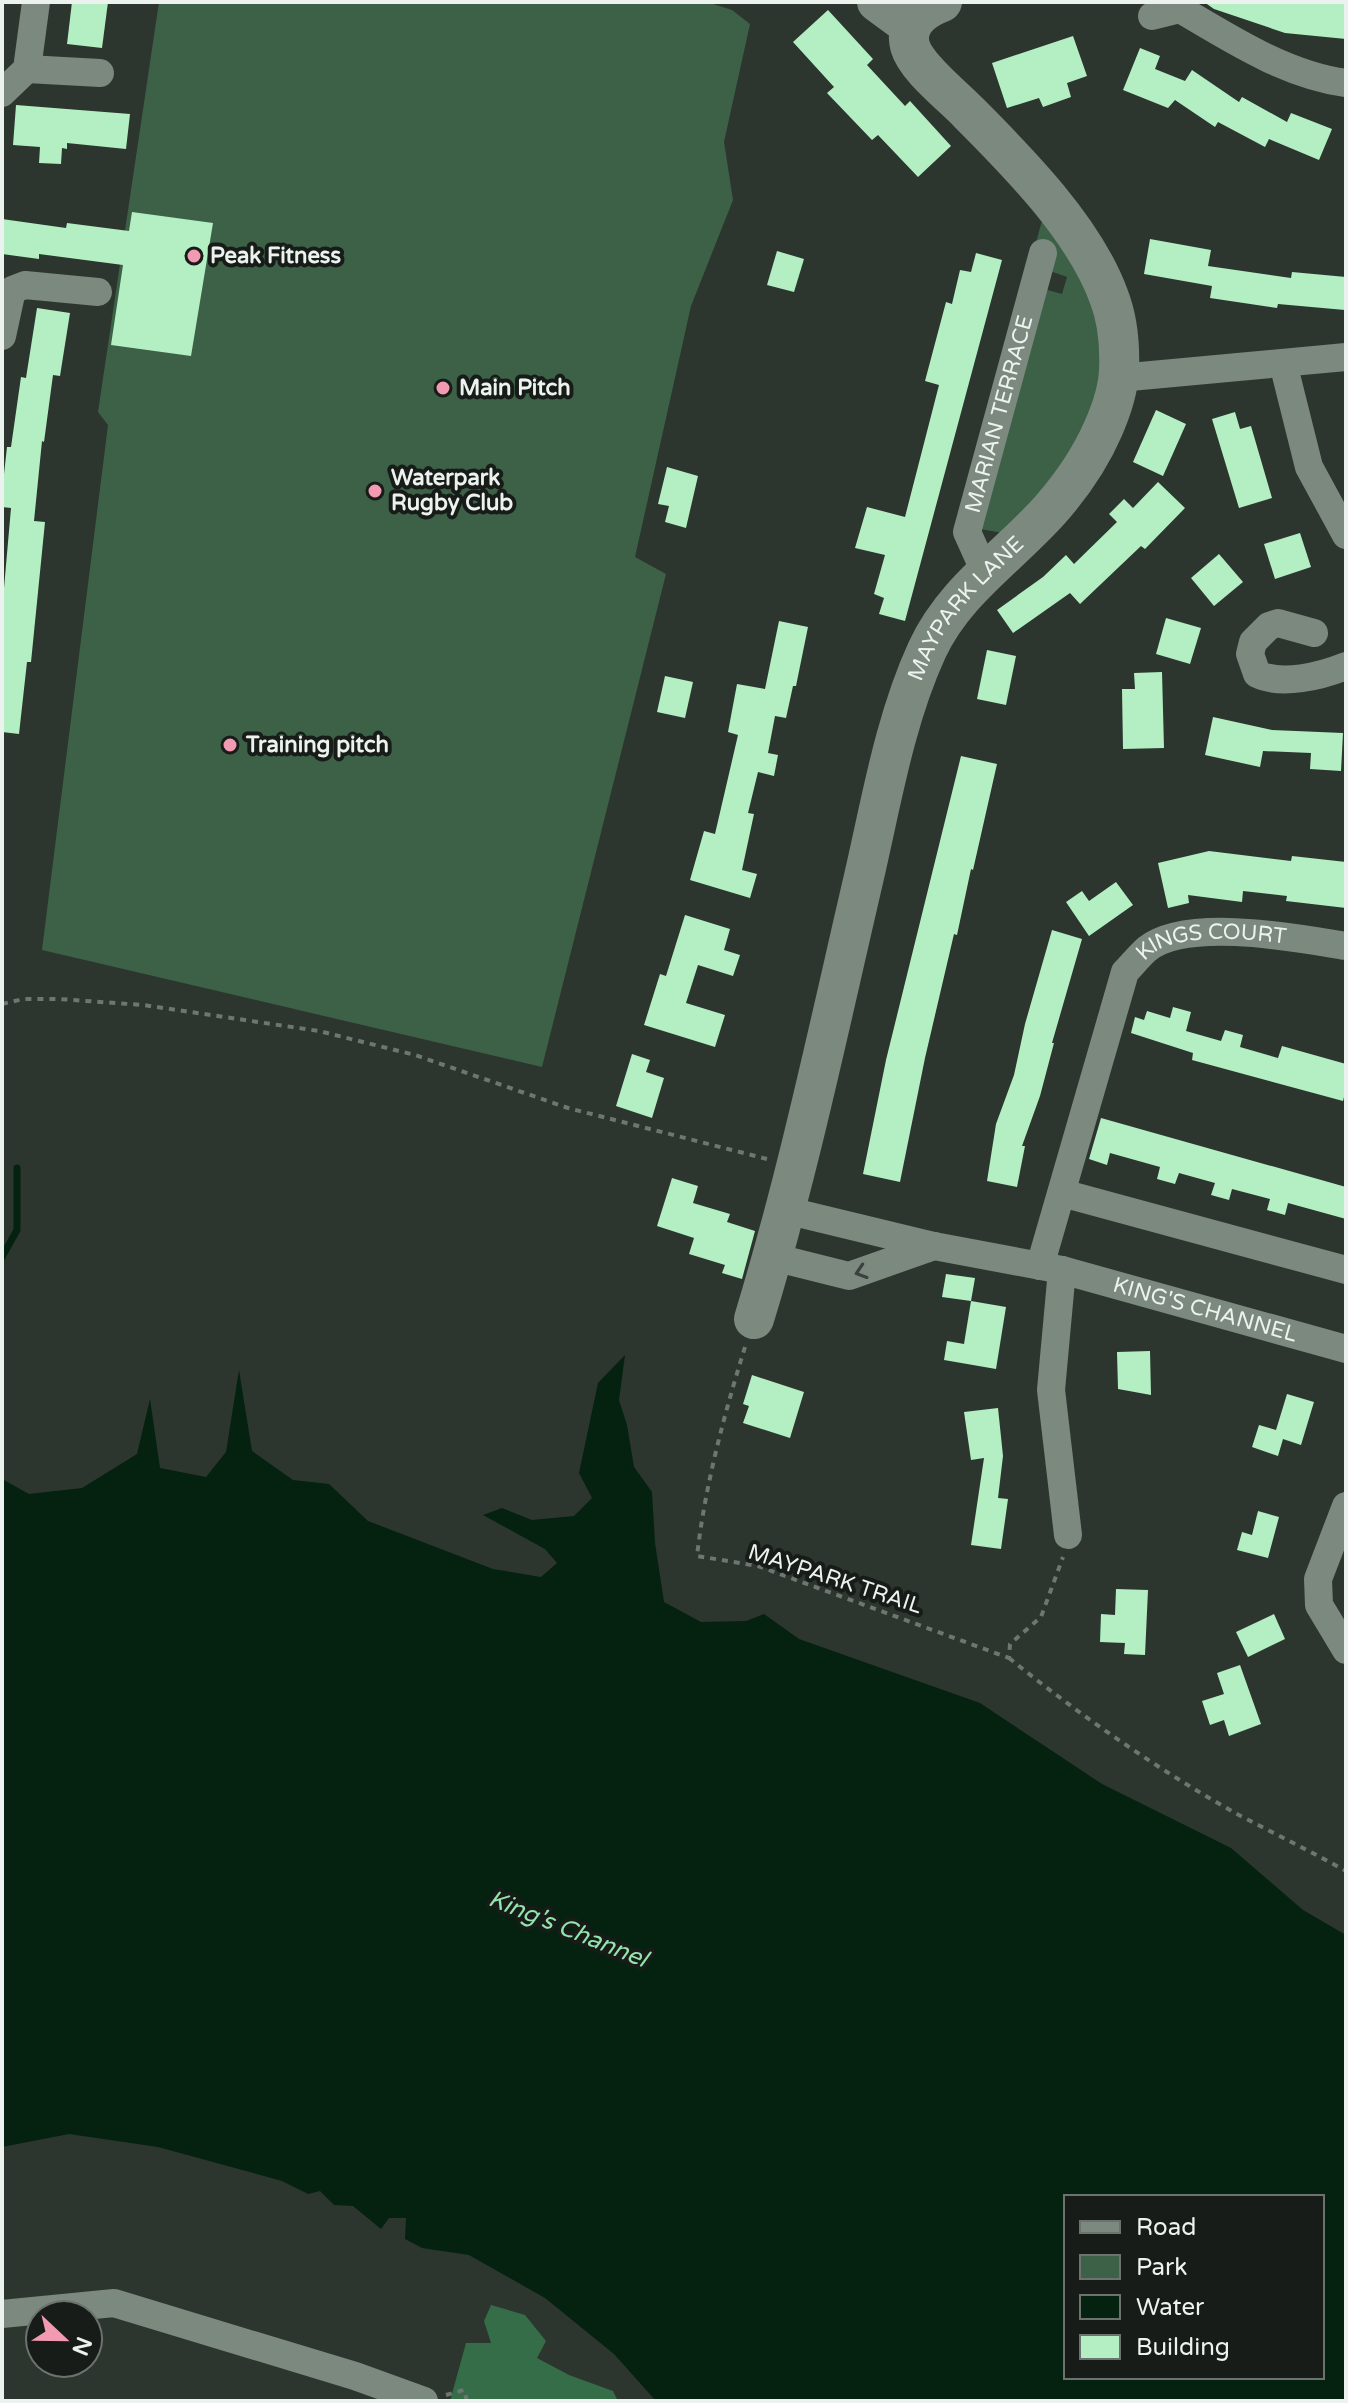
<svg xmlns="http://www.w3.org/2000/svg" width="1348" height="2403" viewBox="0 0 1348 2403" font-family="'Varela Round',sans-serif">
  <style>
    .green { fill: #3c6147 }
    .forest { fill: #346d47 }
    .water { fill: #04220f; fill-rule: evenodd }
    .lines { fill: none; stroke-linecap: round; stroke-linejoin: round }
    .stream { stroke: #04220f; stroke-width: 7 }
    .building { fill: #b3efc3 }
    .path { stroke: #6d766f; stroke-width: 4; stroke-dasharray: 6 6; stroke-linecap: butt }
    .street { stroke: #7c897f; stroke-width: 28 }
    .secondary { stroke: #7c897f; stroke-width: 40 }
    .oneway { stroke: #3a423d }
    .poi-dot { fill: #f19ab1; stroke: #171c19; stroke-width: 3 }
    .labels { text-anchor: middle; dominant-baseline: central; stroke-width: 8; stroke-linejoin: round; paint-order: stroke }
    .poi-label { font-size: 22px; font-weight: bold; fill: #ecf3ee; stroke: #171c19; text-anchor: start }
    .street-label { font-size: 22px; fill: #ecf3ee; stroke: #171c19 }
    .water-label { font-size: 24px; font-style: italic; fill: #93e5ab; stroke: #171c19 }
  </style>
  <rect width="100%" height="100%" fill="#2c362e"/>
  <g class="green">
    <polygon points="159,2 707,2 732,10 750,24 724,142 733,200 691,306 635,557 666,574 542,1067 42,950 108,425 98,412"/>
    <polygon points="1043,217 1092,291 1106,359 1077,454 1003,533 980,529 1044,289 1062,294 1067,277 1050,271 1035,246"/>
  </g>
  <polygon class="forest" points="491,2305 525,2315 546,2341 537,2358 569,2375 613,2391 618,2401 450,2401 466,2343 491,2343 484,2321"/>
  <path class="water" d="M625 1355 619 1400 627 1425 634 1467 652 1492 655 1543 664 1602 701 1622 746 1621 764 1614 799 1639 980 1703 1102 1784 1231 1848 1303 1910 1346 1935V2401H656L614 2354 545 2298 469 2255 422 2248 405 2239 406 2218H389L381 2229 353 2206 334 2205 320 2191 308 2194 282 2181 158 2147 69 2134 2 2147V1479L29 1494 82 1488 137 1454 150 1399 160 1468 206 1477 226 1452 239 1370 252 1451 293 1480 329 1484 368 1521 493 1569 541 1577 557 1563 545 1549 483 1515 502 1508 532 1520 574 1516 592 1498 579 1473 598 1383ZM1066 2197H1322V2377H1066Z"/>
  <g class="lines">
    <polyline class="stream" points="2,1257 17,1230 17,1168"/>
  </g>
  <g class="building">
    <polygon points="72,2 108,2 102,48 67,44"/>
    <polygon points="1204,2 1346,2 1346,39 1285,33 1214,9"/>
    <polygon points="828,10 873,59 867,65 905,106 910,101 951,146 918,177 878,135 872,140 827,93 834,87 793,42"/>
    <polygon points="1073,36 1087,76 1067,83 1071,97 1043,107 1039,98 1007,108 992,63"/>
    <polygon points="1140,48 1160,56 1155,69 1185,81 1192,70 1239,102 1242,97 1287,122 1291,113 1332,129 1319,160 1269,139 1265,147 1218,122 1215,127 1175,100 1168,108 1123,90"/>
    <polygon points="16,105 130,114 126,149 67,143 67,149 62,148 61,164 39,163 40,147 13,145"/>
    <polygon points="132,212 213,223 191,356 111,345 123,265 39,254 39,259 2,254 2,219 66,228 67,223 129,231"/>
    <polygon points="1150,239 1211,250 1208,266 1291,278 1292,272 1346,277 1345,310 1278,304 1277,308 1210,298 1212,286 1144,274"/>
    <polygon points="777,251 804,259 794,292 767,285"/>
    <polygon points="976,253 1002,260 905,621 879,614 884,598 874,594 885,555 855,548 867,507 905,517 939,385 925,381 946,302 952,304 960,270 971,272"/>
    <polygon points="37,308 70,313 60,376 53,375 44,442 42,441 34,521 45,522 31,662 27,662 19,734 2,732 2,611 11,508 2,507 2,492 7,447 11,447 21,377 26,378"/>
    <polygon points="1156,410 1186,424 1163,476 1133,462"/>
    <polygon points="1235,412 1240,429 1251,426 1272,498 1239,508 1212,419"/>
    <polygon points="667,467 698,476 686,528 665,522 669,506 658,504"/>
    <polygon points="1158,482 1185,508 1145,549 1141,546 1080,604 1070,593 1013,633 997,610 1043,577 1066,555 1074,564 1117,522 1109,514 1124,499 1133,508"/>
    <polygon points="1300,533 1311,567 1275,579 1264,544"/>
    <polygon points="1219,554 1243,582 1214,606 1191,578"/>
    <polygon points="1166,618 1201,628 1190,664 1156,654"/>
    <polygon points="779,621 808,627 796,686 793,686 786,718 775,716 768,753 778,755 774,776 758,772 748,813 754,814 742,870 757,874 750,898 690,880 704,831 715,834 738,735 728,732 737,684 765,689"/>
    <polygon points="987,650 1016,656 1006,705 977,699"/>
    <polygon points="1162,672 1164,748 1123,749 1122,689 1135,689 1134,673"/>
    <polygon points="665,676 693,682 685,718 657,712"/>
    <polygon points="1213,717 1272,730 1343,733 1341,771 1310,769 1311,753 1263,751 1260,767 1205,755"/>
    <polygon points="961,756 997,764 973,870 971,869 957,935 954,934 925,1058 900,1182 863,1174 886,1060"/>
    <polygon points="1209,851 1291,861 1292,856 1346,862 1346,908 1286,901 1287,896 1243,891 1242,902 1188,895 1189,903 1168,908 1158,863"/>
    <polygon points="1116,882 1133,905 1089,936 1066,902 1082,891 1089,901"/>
    <polygon points="685,915 730,929 724,950 740,955 733,976 698,965 686,1003 725,1015 715,1047 644,1025 660,974 666,976"/>
    <polygon points="1052,930 1082,939 1052,1043 1054,1043 1040,1096 1022,1146 1025,1146 1017,1187 987,1181 996,1124 1014,1075 1025,1024"/>
    <polygon points="1173,1007 1191,1012 1186,1031 1221,1041 1225,1030 1243,1035 1240,1047 1278,1058 1282,1046 1346,1064 1346,1089 1343,1101 1192,1060 1193,1053 1131,1033 1135,1017 1144,1020 1147,1011 1170,1018"/>
    <polygon points="632,1054 650,1060 646,1072 664,1078 652,1118 616,1106"/>
    <polygon points="1101,1118 1346,1187 1346,1219 1288,1203 1285,1215 1267,1210 1270,1199 1232,1189 1229,1200 1211,1195 1215,1183 1179,1173 1175,1184 1157,1179 1160,1167 1110,1153 1107,1165 1089,1159"/>
    <polygon points="672,1178 698,1186 693,1203 730,1214 727,1222 755,1231 742,1279 722,1273 725,1265 689,1254 694,1238 657,1226"/>
    <polygon points="946,1274 975,1278 971,1301 942,1297"/>
    <polygon points="971,1301 1006,1307 996,1369 944,1360 947,1341 964,1344"/>
    <polygon points="1150,1351 1151,1395 1118,1389 1117,1352"/>
    <polygon points="752,1375 804,1392 790,1438 743,1423 749,1406 743,1404"/>
    <polygon points="1287,1394 1314,1402 1301,1445 1283,1439 1278,1456 1252,1447 1259,1425 1276,1430"/>
    <polygon points="998,1408 1003,1456 998,1498 1008,1499 1001,1549 971,1545 984,1458 971,1460 964,1412"/>
    <polygon points="1258,1511 1279,1517 1268,1558 1237,1550 1242,1532 1252,1535"/>
    <polygon points="1116,1589 1148,1590 1145,1655 1124,1654 1125,1643 1100,1642 1101,1614 1115,1615"/>
    <polygon points="1274,1614 1285,1639 1248,1657 1236,1632"/>
    <polygon points="1240,1665 1261,1724 1229,1736 1224,1720 1210,1725 1202,1701 1224,1694 1217,1673"/>
  </g>
  <g class="lines">
    <g class="path">
      <polyline points="2,1004 23,999 59,999 143,1005 319,1031 415,1055 568,1108 767,1159"/>
      <path d="M745 1347C724 1415 705 1486 697 1556L758 1566 1009 1658 1010 1644 1041 1617 1063 1557"/>
      <path d="M1009 1658C1081 1716 1157 1769 1237 1814 1273 1833 1310 1851 1346 1871"/>
      <polyline points="446,2395 464,2390 467,2401"/>
    </g>
    <g class="street">
      <path d="M1152 16 1180 9C1231 39 1286 75 1346 83"/>
      <polyline points="27,69 100,73"/>
      <polyline points="2,93 27,69 36,2"/>
      <polyline points="2,336 12,290 25,285 98,292"/>
      <polyline points="1283,363 1309,467 1346,535"/>
      <polyline points="1119,378 1346,357"/>
      <path id="s1" d="M985 572 967 532 1043 253"/>
      <path d="M1314 633 1278 623 1269 626 1253 642 1250 654 1257 674C1282 686 1321 676 1346 666"/>
      <polyline points="1062,1193 1346,1270"/>
      <path id="s2" d="M785 1210 934 1246 1062 1270 1346 1349"/>
      <polyline points="773,1257 849,1276 934,1246"/>
      <path id="s3" d="M1040 1266 1125 972C1132 965 1139 956 1147 949 1187 917 1297 938 1346 946"/>
      <polyline points="1062,1270 1051,1390 1068,1535"/>
      <polyline points="1346,1506 1318,1579 1319,1605 1346,1650"/>
      <polyline points="2,2314 114,2303 355,2376 424,2401"/>
    </g>
    <g class="secondary">
      <polyline points="877,2 911,27"/>
      <path id="s4" d="M754 1319C798 1175 829 1027 863 881 881 804 894 722 927 650 954 591 1008 557 1050 510 1072 485 1090 459 1103 429 1111 411 1118 390 1119 371 1120 347 1118 320 1109 297 1085 230 1019 163 969 113 953 96 916 68 910 46 904 23 924 9 942 2"/>
    </g>
  </g>
  <defs><path id="oneway-chevron" d="M-2-3.5L2.5 0L-2 3.5" fill="none" stroke-width="1.6" stroke-linecap="round" stroke-linejoin="round" transform="scale(2)"/></defs>
  <use class="oneway" href="#oneway-chevron" transform="translate(861 1272) rotate(162)"/>
  <g class="poi-dot">
    <circle cx="194" cy="256" r="8"/>
    <circle cx="443" cy="388" r="8"/>
    <circle cx="375" cy="491" r="8"/>
    <circle cx="230" cy="745" r="8"/>
  </g>
  <g class="labels">
    <g class="poi-label">
      <text x="210" y="256">Peak Fitness</text>
      <text x="459" y="388">Main Pitch</text>
      <text x="391" y="478">Waterpark<tspan x="391" dy="25">Rugby Club</tspan></text>
      <text x="246" y="745">Training pitch</text>
    </g>
    <g class="street-label">
      <text stroke="none"><textPath href="#s1" startOffset="166">MARIAN TERRACE</textPath></text>
      <text stroke="none"><textPath href="#s4" startOffset="748">MAYPARK LANE</textPath></text>
      <text stroke="none"><textPath href="#s3" startOffset="404">KINGS COURT</textPath></text>
      <text stroke="none"><textPath href="#s2" startOffset="432">KING'S CHANNEL</textPath></text>
      <text transform="translate(835 1579) rotate(18)">MAYPARK TRAIL</text>
    </g>
    <g class="water-label">
      <text transform="translate(568 1929) rotate(22)">King's Channel</text>
    </g>
  </g>
  <rect width="1348" height="2403" fill="none" stroke="#ecf3ee" stroke-width="8"/>
  <rect x="1064" y="2195" width="260" height="184" fill="#171c19" stroke="#6c726e" stroke-width="2"/>
  <rect x="1080" y="2221" width="40" height="12" fill="#7c897f" stroke="#6c726e" stroke-width="2"/>
  <text x="1136" y="2235" font-size="24" fill="#ecf3ee">Road</text>
  <rect x="1080" y="2255" width="40" height="24" fill="#3c6147" stroke="#6c726e" stroke-width="2"/>
  <text x="1136" y="2275" font-size="24" fill="#ecf3ee">Park</text>
  <rect x="1080" y="2295" width="40" height="24" fill="#04220f" stroke="#6c726e" stroke-width="2"/>
  <text x="1136" y="2315" font-size="24" fill="#ecf3ee">Water</text>
  <rect x="1080" y="2335" width="40" height="24" fill="#b3efc3" stroke="#6c726e" stroke-width="2"/>
  <text x="1136" y="2355" font-size="24" fill="#ecf3ee">Building</text>
  <g transform="translate(64 2339) rotate(112)"><circle r="38" fill="#171c19" stroke="#6c726e" stroke-width="2"/>
  <path d="M0-6L14 30L0 20L-14 30Z" fill="#f19ab1"/>
  <text y="-12" font-size="22" font-weight="bold" text-anchor="middle" fill="#ecf3ee">N</text>
  </g>
</svg>
